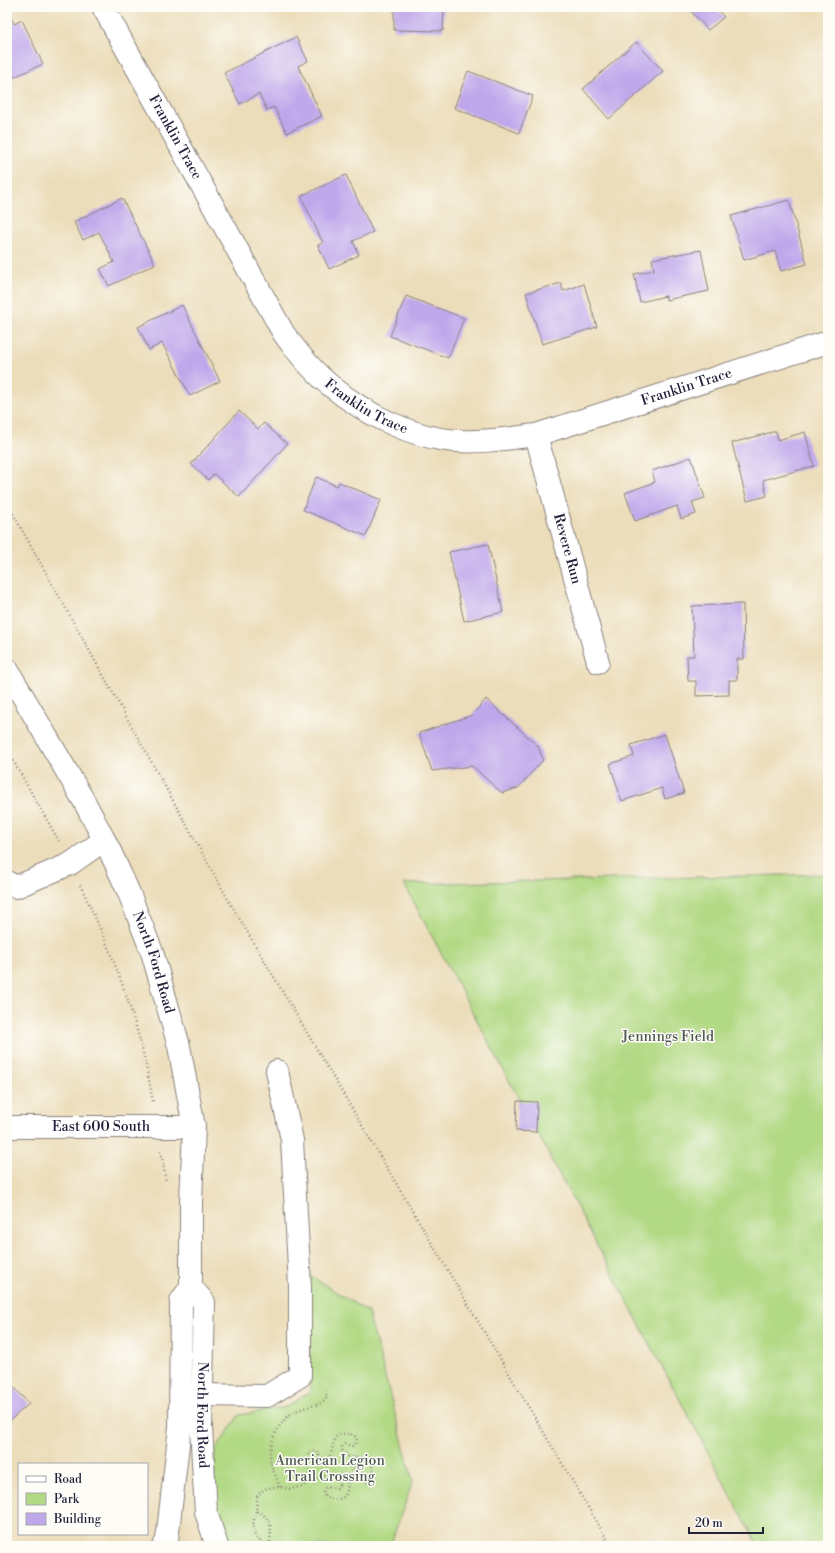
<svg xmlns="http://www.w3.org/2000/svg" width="835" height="1553" viewBox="0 0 835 1553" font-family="'Libre Bodoni',serif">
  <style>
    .green { fill: #b2d984; stroke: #6a7e60 }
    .building { fill: #bfa7eb }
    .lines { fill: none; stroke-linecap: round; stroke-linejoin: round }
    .minor-casing { stroke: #87807a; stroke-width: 24 }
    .major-casing { stroke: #87807a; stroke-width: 24 }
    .path { stroke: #87807a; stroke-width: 2.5; stroke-dasharray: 1 3; stroke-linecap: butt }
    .minor { stroke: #fff; stroke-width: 22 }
    .major { stroke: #fff; stroke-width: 22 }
    .labels { text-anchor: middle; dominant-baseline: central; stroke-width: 3; stroke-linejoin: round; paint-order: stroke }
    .street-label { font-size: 14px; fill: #22223b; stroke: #fdfcf7 }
    .park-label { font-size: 14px; fill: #4d5951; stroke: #fdfcf7 }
  </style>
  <rect width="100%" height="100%" fill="#fdfcf7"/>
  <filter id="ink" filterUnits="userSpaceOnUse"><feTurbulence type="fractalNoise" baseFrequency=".025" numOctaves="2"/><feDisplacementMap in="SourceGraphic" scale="8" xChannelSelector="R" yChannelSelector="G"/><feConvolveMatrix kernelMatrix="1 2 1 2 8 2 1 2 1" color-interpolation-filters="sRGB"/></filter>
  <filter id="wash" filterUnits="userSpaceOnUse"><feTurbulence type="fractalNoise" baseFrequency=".012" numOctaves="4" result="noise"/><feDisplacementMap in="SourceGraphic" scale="16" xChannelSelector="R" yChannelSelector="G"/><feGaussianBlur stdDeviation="0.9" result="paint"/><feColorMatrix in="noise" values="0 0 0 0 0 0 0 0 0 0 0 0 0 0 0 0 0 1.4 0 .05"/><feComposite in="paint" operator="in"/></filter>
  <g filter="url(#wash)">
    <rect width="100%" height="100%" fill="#ecddba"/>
    <g class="green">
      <polygon points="828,874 828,1546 758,1546 404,884"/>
      <polygon points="309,1275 368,1312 413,1481 390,1546 211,1546 215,1451 239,1415 286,1407 310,1392"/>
    </g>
    <g id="blocks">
      <g class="building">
        <polygon points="394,7 444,7 443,31 394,30"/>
        <polygon points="687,7 715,7 724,17 708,30"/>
        <polygon points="7,9 14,24 22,20 43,64 7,80"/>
        <polygon points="296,37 308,61 298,66 322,116 287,133 274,107 267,110 259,94 240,104 224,73"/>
        <polygon points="636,42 663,71 609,119 583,89"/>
        <polygon points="468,71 533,96 519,133 454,108"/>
        <polygon points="346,175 373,232 353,241 359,255 329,269 318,245 323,243 301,196"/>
        <polygon points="122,198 155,264 109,286 100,269 114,262 99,232 83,240 74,222"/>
        <polygon points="789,200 807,264 781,271 775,251 744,260 731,216"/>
        <polygon points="701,250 709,291 666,300 666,296 640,302 634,274 654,270 652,259"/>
        <polygon points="561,283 563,291 584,284 597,327 542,344 526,293"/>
        <polygon points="406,296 464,318 448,358 390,336"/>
        <polygon points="182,305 220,381 190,396 162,343 149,350 138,327"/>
        <polygon points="239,411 258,429 264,423 287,444 239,497 214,474 208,480 191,464"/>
        <polygon points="776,431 778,440 805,432 814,466 763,480 767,496 747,501 732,443"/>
        <polygon points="691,457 705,498 692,502 696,514 681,519 677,506 635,521 625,493 655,482 652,471"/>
        <polygon points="316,477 337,486 339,482 381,500 366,536 303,510"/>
        <polygon points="488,544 503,612 464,621 449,552"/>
        <polygon points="743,604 744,659 737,659 737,680 729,680 729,695 696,696 696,681 688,681 687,656 694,656 692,606"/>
        <polygon points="486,699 538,746 543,760 518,788 502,793 472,766 432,771 419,733 472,715"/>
        <polygon points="665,734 684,793 665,799 662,788 622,801 610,764 634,756 631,745"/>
        <polygon points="517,1101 537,1102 536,1132 516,1131"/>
        <polygon points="7,1379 29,1404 7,1423"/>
      </g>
    </g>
  </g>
  <g filter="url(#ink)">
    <use href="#blocks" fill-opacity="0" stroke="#87807a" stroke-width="1"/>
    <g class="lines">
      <defs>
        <g id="minor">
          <path id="s1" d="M103 7 284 334C298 353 313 372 331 386 365 414 412 438 457 441 483 443 510 438 536 435L828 342"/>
          <path id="s2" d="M536 435 598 662"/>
          <polyline points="7,882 16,887 70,864 104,840"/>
          <path id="s3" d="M7 1127H194"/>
          <polyline points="202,1395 267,1396 300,1376 300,1286 292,1140 277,1071"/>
        </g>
        <g id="major">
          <path id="s4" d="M7 669 84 801 109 849 129 893 152 952 179 1046 194 1127 191 1202V1287L181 1301 180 1427 167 1540 164 1546"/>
          <path id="s5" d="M191 1287 204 1302 201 1428 206 1512 217 1546"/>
        </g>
      </defs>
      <use href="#minor" class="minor-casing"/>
      <use href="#major" class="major-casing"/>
      <g class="path">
        <polyline points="7,503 229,901 611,1546"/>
        <polyline points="7,750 60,843"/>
        <path d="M80 885C114 955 141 1026 153 1103"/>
        <polyline points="161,1151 166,1182"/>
        <path d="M280 1487C276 1477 271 1467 270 1457 269 1441 280 1420 294 1412 304 1406 316 1407 326 1400L327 1391"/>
        <path d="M256 1511C252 1528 249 1538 269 1545"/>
        <path d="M269 1546C272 1531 273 1517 256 1511L257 1497 260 1492 267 1488 274 1487H280L290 1489 301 1487 313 1480 308 1465 309 1452 312 1450 317 1451 319 1455 318 1462 320 1464H324C339 1453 324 1428 354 1435L357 1439 355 1444 352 1446 345 1444 342 1446V1450L347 1456C352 1458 358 1457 363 1458 374 1462 376 1474 370 1482H365L362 1480V1471L358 1467C354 1469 351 1470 349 1475 346 1485 352 1501 332 1499 327 1498 325 1497 323 1492L326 1487 337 1488 339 1485C337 1479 334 1476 328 1474L313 1480"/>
      </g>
      <use href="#minor" class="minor"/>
      <use href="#major" class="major"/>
    </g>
  </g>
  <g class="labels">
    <g class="street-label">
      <text stroke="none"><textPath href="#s1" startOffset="149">Franklin Trace</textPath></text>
      <text stroke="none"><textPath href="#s1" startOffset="821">Franklin Trace</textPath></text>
      <text stroke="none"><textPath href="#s1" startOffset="485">Franklin Trace</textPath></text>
      <text stroke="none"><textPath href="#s2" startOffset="118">Revere Run</textPath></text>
      <text stroke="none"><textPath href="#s4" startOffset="329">North Ford Road</textPath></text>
      <text stroke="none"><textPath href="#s3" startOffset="94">East 600 South</textPath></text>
      <text stroke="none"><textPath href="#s5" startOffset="133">North Ford Road</textPath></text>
    </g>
    <g class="park-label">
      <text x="668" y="1037">Jennings Field</text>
      <text x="330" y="1461">American Legion<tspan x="330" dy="16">Trail Crossing</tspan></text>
    </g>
  </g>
  <rect width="835" height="1553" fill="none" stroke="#fdfcf7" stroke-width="24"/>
  <rect x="18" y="1463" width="130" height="72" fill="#fdfcf7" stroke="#a5a5ac"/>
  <rect x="26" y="1476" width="20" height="6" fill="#ffffff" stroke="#a5a5ac"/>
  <text x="54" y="1483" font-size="12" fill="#22223b">Road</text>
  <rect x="26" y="1493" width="20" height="12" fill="#b2d984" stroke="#a5a5ac"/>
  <text x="54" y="1503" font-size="12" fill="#22223b">Park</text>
  <rect x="26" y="1513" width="20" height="12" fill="#bfa7eb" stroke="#a5a5ac"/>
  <text x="54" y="1523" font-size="12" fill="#22223b">Building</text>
  <path d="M689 1527v6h74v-6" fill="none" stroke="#22223b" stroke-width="2"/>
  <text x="695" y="1527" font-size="12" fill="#22223b" stroke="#fdfcf7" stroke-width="3" paint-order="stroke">20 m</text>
</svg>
